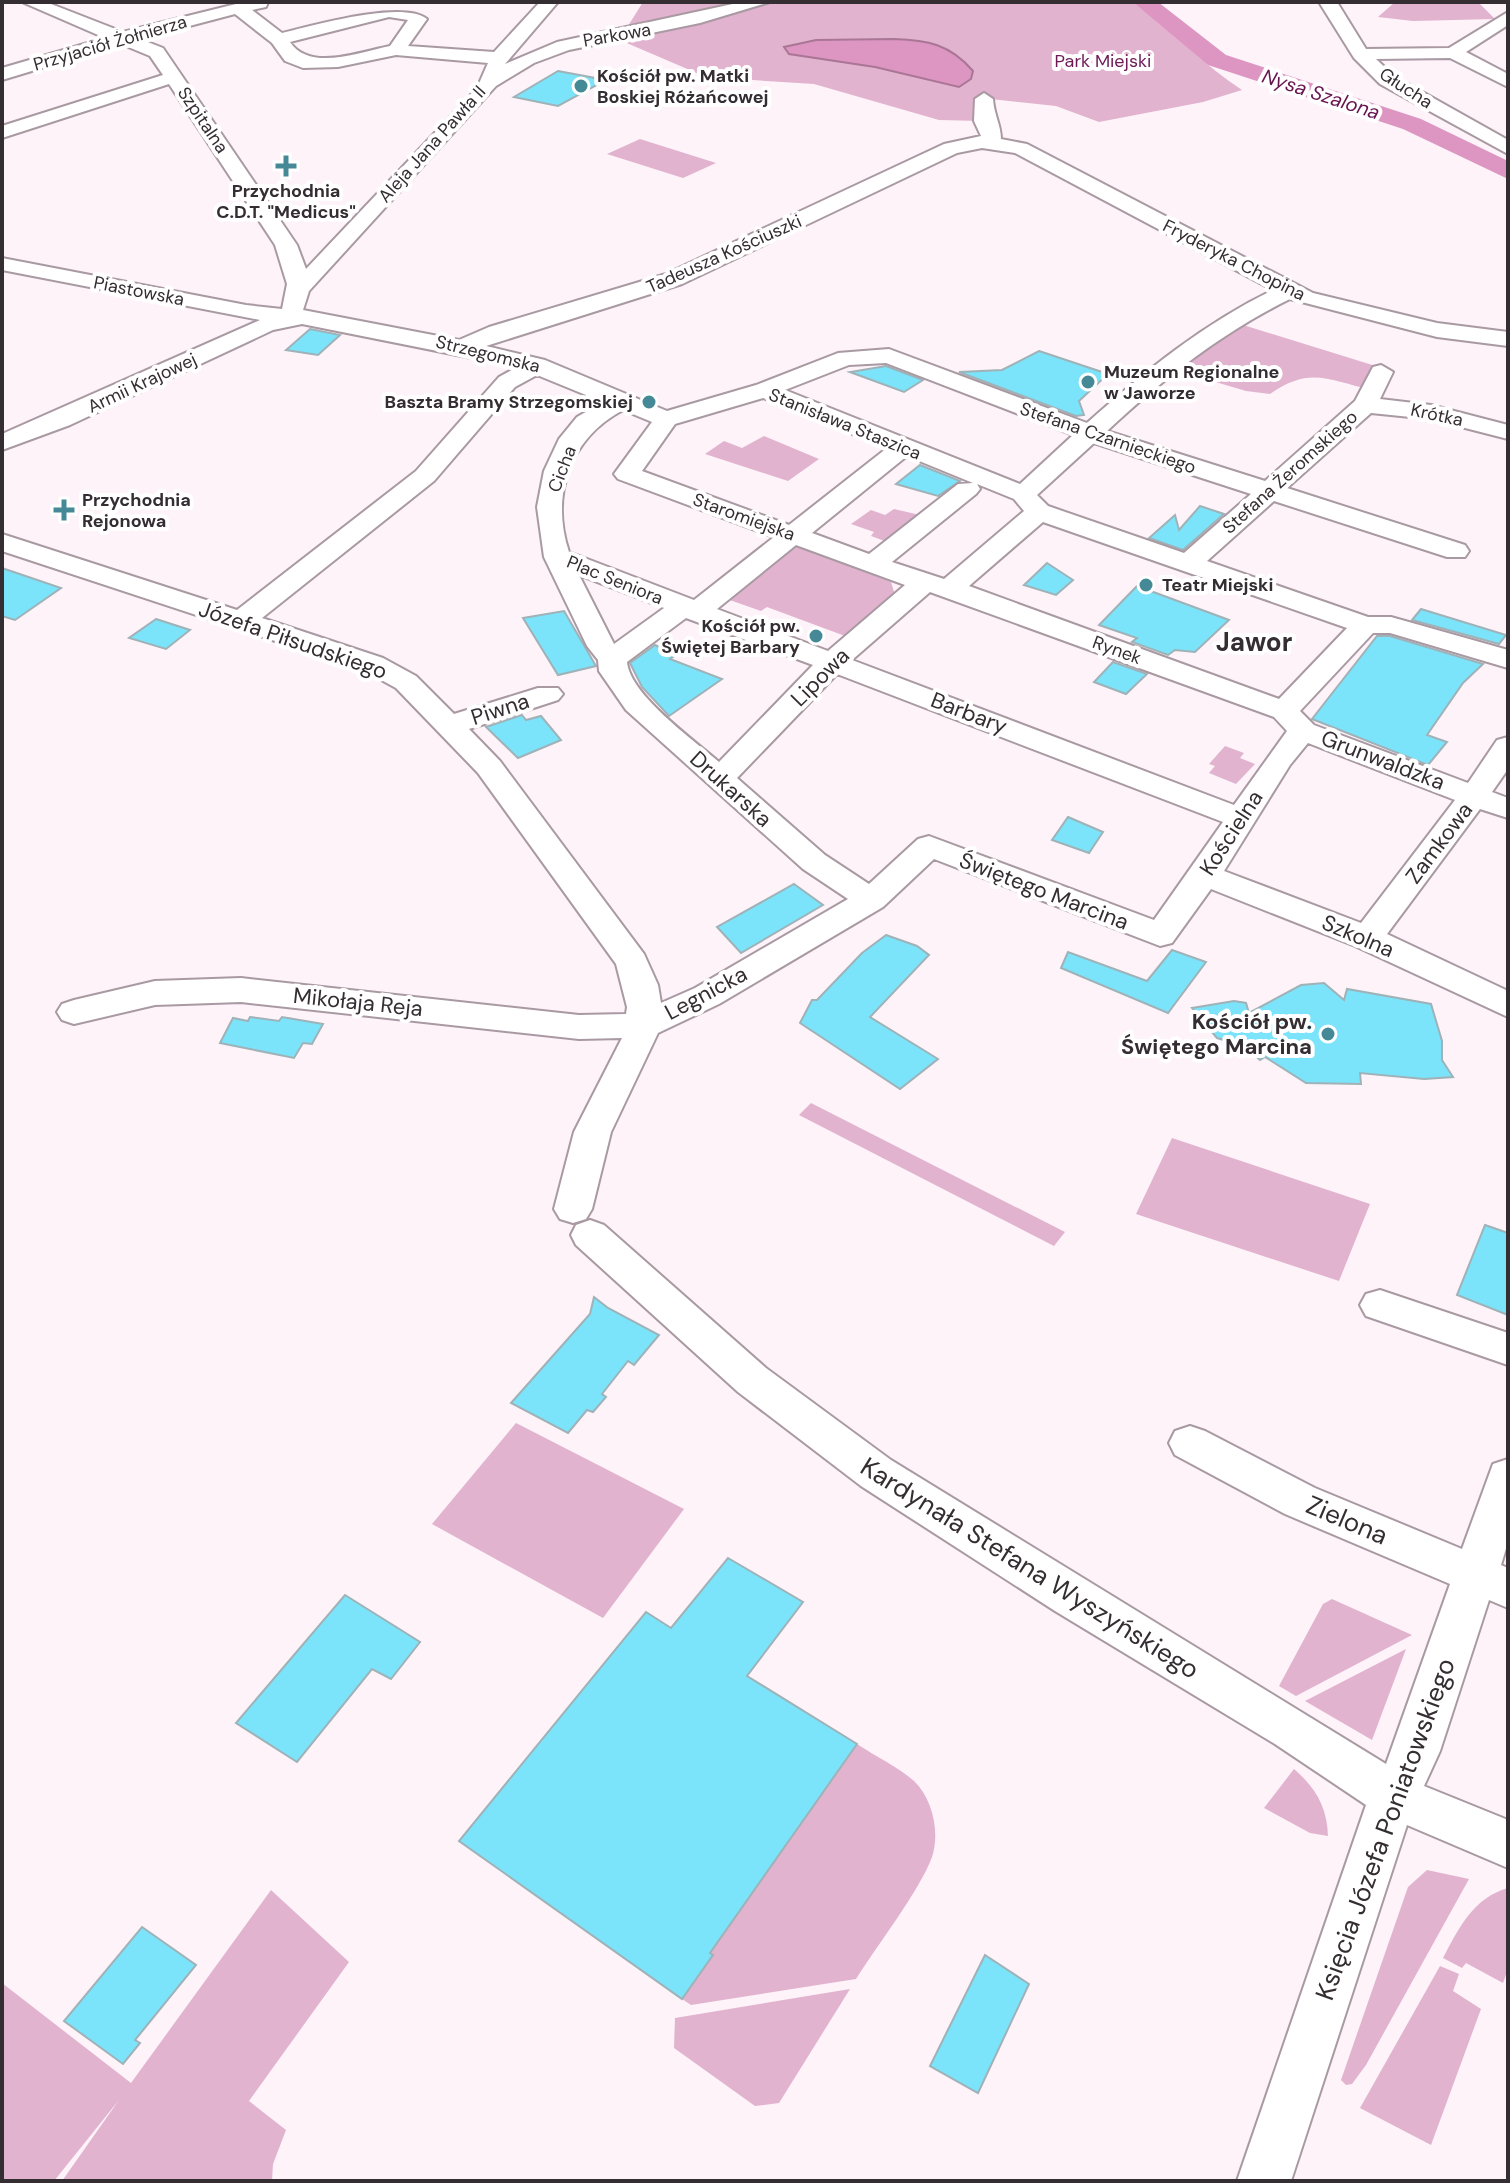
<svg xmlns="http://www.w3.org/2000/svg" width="1510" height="2183" viewBox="0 0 1510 2183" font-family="'DM Sans',sans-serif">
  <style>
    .green { fill: #e2b3cf }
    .water { fill: #dd96c2; stroke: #aa7696; stroke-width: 2 }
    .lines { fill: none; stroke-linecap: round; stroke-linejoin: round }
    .river { fill: #dd96c2; fill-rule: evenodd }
    .building { fill: #7be4fb; stroke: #9fb2b7; stroke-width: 2 }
    .minor-casing { stroke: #a999a2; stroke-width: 4 }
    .minor { fill: #fff; fill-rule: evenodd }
    .poi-dot { fill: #458997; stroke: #fff; stroke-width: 3 }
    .labels { text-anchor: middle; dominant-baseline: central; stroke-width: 8; stroke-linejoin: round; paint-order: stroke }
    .far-street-label { font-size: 18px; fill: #342d31; stroke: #fff }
    .far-park-label { font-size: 18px; fill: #6c1954; stroke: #fff }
    .far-poi-label { font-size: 18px; font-weight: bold; fill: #342d31; stroke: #fff; text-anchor: start }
    .far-water-label { font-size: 20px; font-style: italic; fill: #67144f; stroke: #fff }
    .street-label { font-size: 22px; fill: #342d31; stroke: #fff }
    .poi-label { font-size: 22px; font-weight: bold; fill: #342d31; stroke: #fff; text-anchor: end }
    .far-district-label { font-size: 26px; font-weight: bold; fill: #342d31; stroke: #fff }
    .near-street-label { font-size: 26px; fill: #342d31; stroke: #fff }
  </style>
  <rect width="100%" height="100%" fill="#fdf3f9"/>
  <g class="green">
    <path d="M643 2H1137C1171 31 1205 66 1242 90L1203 102 1099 122 1056 106 982 98 981 121 939 120 814 84 706 77 615 38 628 26Z"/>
    <polygon points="1395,2 1478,2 1495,19 1413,21 1378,17"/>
    <polygon points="640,139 716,163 683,178 607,154"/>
    <path d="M1240 324 1382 368 1372 390C1328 380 1310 366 1270 394L1246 391 1175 370Z"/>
    <polygon points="764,436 819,459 788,481 705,454 724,441 742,448"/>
    <polygon points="894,509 920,515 890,543 871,536 874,532 851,524 871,510 885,515"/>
    <polygon points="794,545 891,582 895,595 845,636 767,607 761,611 724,598"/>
    <polygon points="1225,746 1244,753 1240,758 1255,764 1236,784 1209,773 1215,766 1209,764"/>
    <polygon points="811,1103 1065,1232 1054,1246 799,1115"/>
    <polygon points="1172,1138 1370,1204 1339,1281 1136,1214"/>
    <polygon points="516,1423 684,1509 603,1618 432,1524"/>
    <polygon points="1332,1599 1412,1635 1296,1696 1279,1686 1323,1604"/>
    <polygon points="1406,1649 1372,1740 1305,1701"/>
    <path d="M857 1744C875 1756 898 1767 914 1781 933 1799 940 1833 932 1857 920 1890 876 1947 856 1979L691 2005 682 1999 713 1955 710 1953Z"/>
    <path d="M1294 1769C1316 1788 1327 1807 1328 1836L1310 1833 1264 1808Z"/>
    <polygon points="1427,1870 1469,1879 1366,2065 1352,2084 1346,2085 1341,2080 1408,1887"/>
    <path d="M1508 1888V1969L1503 1983 1466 1963 1462 1968 1443 1958C1459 1928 1473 1898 1508 1888Z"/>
    <polygon points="271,1890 349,1962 249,2101 286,2130 273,2164 272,2181 62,2181 119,2100 54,2181 2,2181 2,1983 131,2083"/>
    <polygon points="1440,1966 1459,1974 1453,1991 1481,2009 1431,2145 1360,2108"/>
    <polygon points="850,1989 779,2103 755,2106 674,2048 675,2018"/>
  </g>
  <path class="water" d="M894 39C927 40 950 44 973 71L971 79 959 87 875 67 789 54 784 47 816 40Z"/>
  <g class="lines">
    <polygon class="river" points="1133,2 1158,2 1226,55 1421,119 1508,161 1508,179 1403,129 1208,65"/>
  </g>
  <g class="building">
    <polygon points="558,71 606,80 558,106 514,97"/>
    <polygon points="310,329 340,335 318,355 286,350"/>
    <polygon points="1039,351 1108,374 1079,401 1084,415 1076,416 959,372 1002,370"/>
    <polygon points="886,366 923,380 904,392 850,372"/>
    <polygon points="920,465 960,481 938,496 896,484"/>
    <polygon points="1200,506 1224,514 1183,550 1149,538 1175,515 1179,530"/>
    <polygon points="1047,563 1073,580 1056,595 1024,585"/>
    <polygon points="2,568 61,588 15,620 2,616"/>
    <polygon points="1137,586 1229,620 1195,652 1175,650 1168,655 1132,642 1137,638 1099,625"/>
    <polygon points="1421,609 1506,635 1499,644 1412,620"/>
    <polygon points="564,611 596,666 558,675 523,618"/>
    <polygon points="156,619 190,630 166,649 129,638"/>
    <polygon points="1377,636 1390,636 1483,664 1463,683 1427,735 1447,742 1428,765 1312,719"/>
    <polygon points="655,645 676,655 670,659 722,679 669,716 642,687 630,663"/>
    <polygon points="1113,662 1147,674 1126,694 1094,682"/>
    <polygon points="522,715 526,720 541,716 561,740 518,758 486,727"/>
    <polygon points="1068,817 1103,832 1089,853 1052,840"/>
    <polygon points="794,884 823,905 741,953 717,927"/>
    <polygon points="886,935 917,946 929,955 870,1017 938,1059 900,1089 800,1023 812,1000 817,1000 862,953"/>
    <polygon points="1172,950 1206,962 1168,1013 1061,968 1068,952 1147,981"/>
    <polygon points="1324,983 1344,1000 1347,989 1431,1004 1442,1041 1442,1060 1453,1077 1424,1079 1360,1073 1361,1084 1306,1083 1265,1057 1260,1060 1245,1046 1217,1038 1192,1008 1234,1001 1246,1003 1249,1013 1301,985"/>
    <polygon points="250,1017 279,1021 282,1017 323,1024 312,1044 303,1043 294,1058 220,1043 233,1018 248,1021"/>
    <polygon points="1485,1225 1508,1233 1508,1315 1457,1295"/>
    <polygon points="594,1297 608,1308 659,1335 634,1365 628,1361 602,1394 606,1397 593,1412 587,1410 568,1433 511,1403 590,1314"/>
    <polygon points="728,1558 803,1602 747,1676 857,1744 710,1953 713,1955 682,1999 459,1841 646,1612 671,1628"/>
    <polygon points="345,1595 420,1642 391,1679 372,1669 297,1762 236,1723"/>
    <polygon points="142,1927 196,1965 135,2040 140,2043 123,2064 64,2021"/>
    <polygon points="985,1955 1029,1984 978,2093 930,2066"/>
  </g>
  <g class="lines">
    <defs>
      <g id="minor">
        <path d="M22 2H46L123 32 244 2H268L266 7 252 10 282 33C315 25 403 0 427 19L408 46 494 52 540 2H558L505 64 557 42 742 2H770L700 23 569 50 534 63 496 86 309 291 303 310 459 340 489 327 666 274 944 144 981 136 974 121 975 99 984 93 993 99C994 115 1001 125 1001 139L1027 144 1313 293 1437 323 1508 332V346L1437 337 1290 299C1221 333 1163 379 1107 431L1265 481 1355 401 1373 367 1381 365 1393 372 1380 399 1431 405 1508 425V439L1430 419 1371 413 1287 488 1465 545 1469 551 1465 557H1447L1274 501 1207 561 1368 617H1391L1508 650V668L1390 633H1373L1300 711 1314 725 1468 783 1497 740 1508 737V769L1492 792 1508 798V818L1480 809 1387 934 1508 991V1017L1355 946 1211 889 1172 943 1160 946 934 859 883 907 719 1004 658 1033 611 1132 592 1209 586 1219 573 1223 560 1219 554 1209 574 1132 622 1038 579 1039 241 1002 155 1005 74 1024 62 1020 57 1012 62 1004 74 1000 155 981 241 978 579 1015 626 1014 627 1007 616 964 478 773 396 688 363 670 2 551V534L237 610 416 471 499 377 517 367 302 324 273 330 70 425 2 450V434L260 320 2 270V258L246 305 282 309 287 284 275 245 169 84 2 138V126L163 75 150 56 121 44 2 80V68L105 38ZM235 14 272 43 285 61 303 68 338 67 396 55 488 63 477 88 306 269 297 245 163 48 140 39ZM389 17 408 20 390 46C359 52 310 72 290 42ZM982 148 1015 153 1273 290C1203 324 1144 372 1087 423L889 349 838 353 756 385 667 411 545 360 486 346 682 284 957 153ZM886 363 1073 435 1020 484 785 390 849 365ZM537 375 603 402 577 417 559 439 544 471 537 507 544 557 587 646 598 660 599 671 626 710 803 869 848 899 695 988 661 1003 658 985 644 954 500 761 469 729 558 700 563 694 558 688H538L454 714 416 676 383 658 262 618 434 481 515 387ZM763 398 887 448 789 525 642 471 675 424ZM623 410 652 422 614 474 618 479 774 537 694 600 569 552C550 495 570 438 623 410ZM1094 443 1251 494 1184 553 1048 506 1037 495ZM907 456 973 483 958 484 869 554 812 533ZM977 484 1014 499 1024 511 944 579 892 562 976 494 980 489ZM1043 522 1347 628 1279 699 969 586ZM796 545 905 585 828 651 717 609ZM579 575 664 608 614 644ZM930 592 1274 717 1287 731 1234 805 852 660ZM686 618 813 665 719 762C694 740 630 695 627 662ZM837 674 1223 822 1154 920 929 836 918 839 869 884 825 855 737 778ZM1308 743 1455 800 1361 923 1224 871 1290 765Z"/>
        <polygon points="1319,2 1337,2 1366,49 1449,48 1508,12 1508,25 1466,52 1508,74 1508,87 1450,58 1376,59 1394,76 1508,140 1508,154 1380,84 1354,58"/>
        <polygon points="590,1220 604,1225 766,1368 891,1460 1386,1764 1450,1584 1285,1514 1175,1455 1169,1443 1175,1431 1190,1426 1205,1431 1315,1488 1462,1549 1493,1464 1508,1459 1508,1542 1501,1565 1508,1568 1508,1608 1489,1600 1440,1751 1424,1786 1508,1820 1508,1868 1407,1825 1291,2181 1237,2181 1366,1805 1275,1744 1055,1611 861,1486 738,1392 576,1245 571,1235 576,1225"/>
        <polygon points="1380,1290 1508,1333 1508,1365 1366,1316 1360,1305 1366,1294"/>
      </g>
    </defs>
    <use href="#minor" class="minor-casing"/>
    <use href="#minor" class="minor"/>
  </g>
  <g class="poi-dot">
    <circle cx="581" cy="86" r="8"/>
    <path d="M282 154h8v8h8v8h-8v8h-8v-8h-8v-8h8z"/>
    <circle cx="1088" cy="382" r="8"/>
    <circle cx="649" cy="402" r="8"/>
    <path d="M60 498h8v8h8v8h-8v8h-8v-8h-8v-8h8z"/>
    <circle cx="1146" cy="585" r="8"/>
    <circle cx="816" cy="636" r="8"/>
    <circle cx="1328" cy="1034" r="8"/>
  </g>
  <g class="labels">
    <g class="far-street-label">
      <text transform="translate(617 35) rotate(-10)">Parkowa</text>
      <text transform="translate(110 43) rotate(-16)">Przyjaciół Żołnierza</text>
      <text transform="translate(1406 88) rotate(33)">Głucha</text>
      <text transform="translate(203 120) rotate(56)">Szpitalna</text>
      <text transform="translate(432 144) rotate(-48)">Aleja Jana Pawła II</text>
      <text transform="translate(724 254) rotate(-24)">Tadeusza Kościuszki</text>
      <text transform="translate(1234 260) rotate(27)">Fryderyka Chopina</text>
      <text transform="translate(139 291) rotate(11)">Piastowska</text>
      <text transform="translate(488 354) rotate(14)">Strzegomska</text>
      <text transform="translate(142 383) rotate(-25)">Armii Krajowej</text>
      <text transform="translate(1437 415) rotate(12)">Krótka</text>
      <text transform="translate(845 424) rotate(22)">Stanisława Staszica</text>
      <text transform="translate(1108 438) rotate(19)">Stefana Czarnieckiego</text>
      <text transform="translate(562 469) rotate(-69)">Cicha</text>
      <text transform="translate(1290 472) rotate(-42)">Stefana Żeromskiego</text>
      <text transform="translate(744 517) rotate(20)">Staromiejska</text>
      <text transform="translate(615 580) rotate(22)">Plac Seniora</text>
      <text transform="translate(1117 650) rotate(20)">Rynek</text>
    </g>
    <g class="far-park-label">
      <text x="1103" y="61">Park Miejski</text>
    </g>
    <g class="far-poi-label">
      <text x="597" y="76">Kościół pw. Matki<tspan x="597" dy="21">Boskiej Różańcowej</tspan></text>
      <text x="286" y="191" text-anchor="middle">Przychodnia<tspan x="286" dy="21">C.D.T. "Medicus"</tspan></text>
      <text x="1104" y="372">Muzeum Regionalne<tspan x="1104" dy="21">w Jaworze</tspan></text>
      <text x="633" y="402" text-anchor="end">Baszta Bramy Strzegomskiej</text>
      <text x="82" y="500">Przychodnia<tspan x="82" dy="21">Rejonowa</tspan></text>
      <text x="1162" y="585">Teatr Miejski</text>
      <text x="800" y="626" text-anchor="end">Kościół pw.<tspan x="800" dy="21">Świętej Barbary</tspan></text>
    </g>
    <g class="far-water-label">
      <text transform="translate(1321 94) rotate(18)">Nysa Szalona</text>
    </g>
    <g class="street-label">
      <text transform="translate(293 640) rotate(19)">Józefa Piłsudskiego</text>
      <text transform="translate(820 677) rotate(-45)">Lipowa</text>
      <text transform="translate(500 709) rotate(-18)">Piwna</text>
      <text transform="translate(969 713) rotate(21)">Barbary</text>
      <text transform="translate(1383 760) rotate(21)">Grunwaldzka</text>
      <text transform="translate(731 789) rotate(42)">Drukarska</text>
      <text transform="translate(1231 833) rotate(-57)">Kościelna</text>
      <text transform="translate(1439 843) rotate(-53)">Zamkowa</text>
      <text transform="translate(1044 891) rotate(21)">Świętego Marcina</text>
      <text transform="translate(1358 936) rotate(23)">Szkolna</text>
      <text transform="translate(706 993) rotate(-28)">Legnicka</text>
      <text transform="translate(358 1002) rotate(6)">Mikołaja Reja</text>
    </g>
    <g class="poi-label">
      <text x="1312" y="1021">Kościół pw.<tspan x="1312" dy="25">Świętego Marcina</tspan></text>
    </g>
    <g class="far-district-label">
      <text x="1254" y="642">Jawor</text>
    </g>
    <g class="near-street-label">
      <text transform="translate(1347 1520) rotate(23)">Zielona</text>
      <text transform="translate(1030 1568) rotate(32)">Kardynała Stefana Wyszyńskiego</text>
      <text transform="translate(1385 1829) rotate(-70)">Księcia Józefa Poniatowskiego</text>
    </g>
  </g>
  <rect width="1510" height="2183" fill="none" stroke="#342d31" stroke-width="8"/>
</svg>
